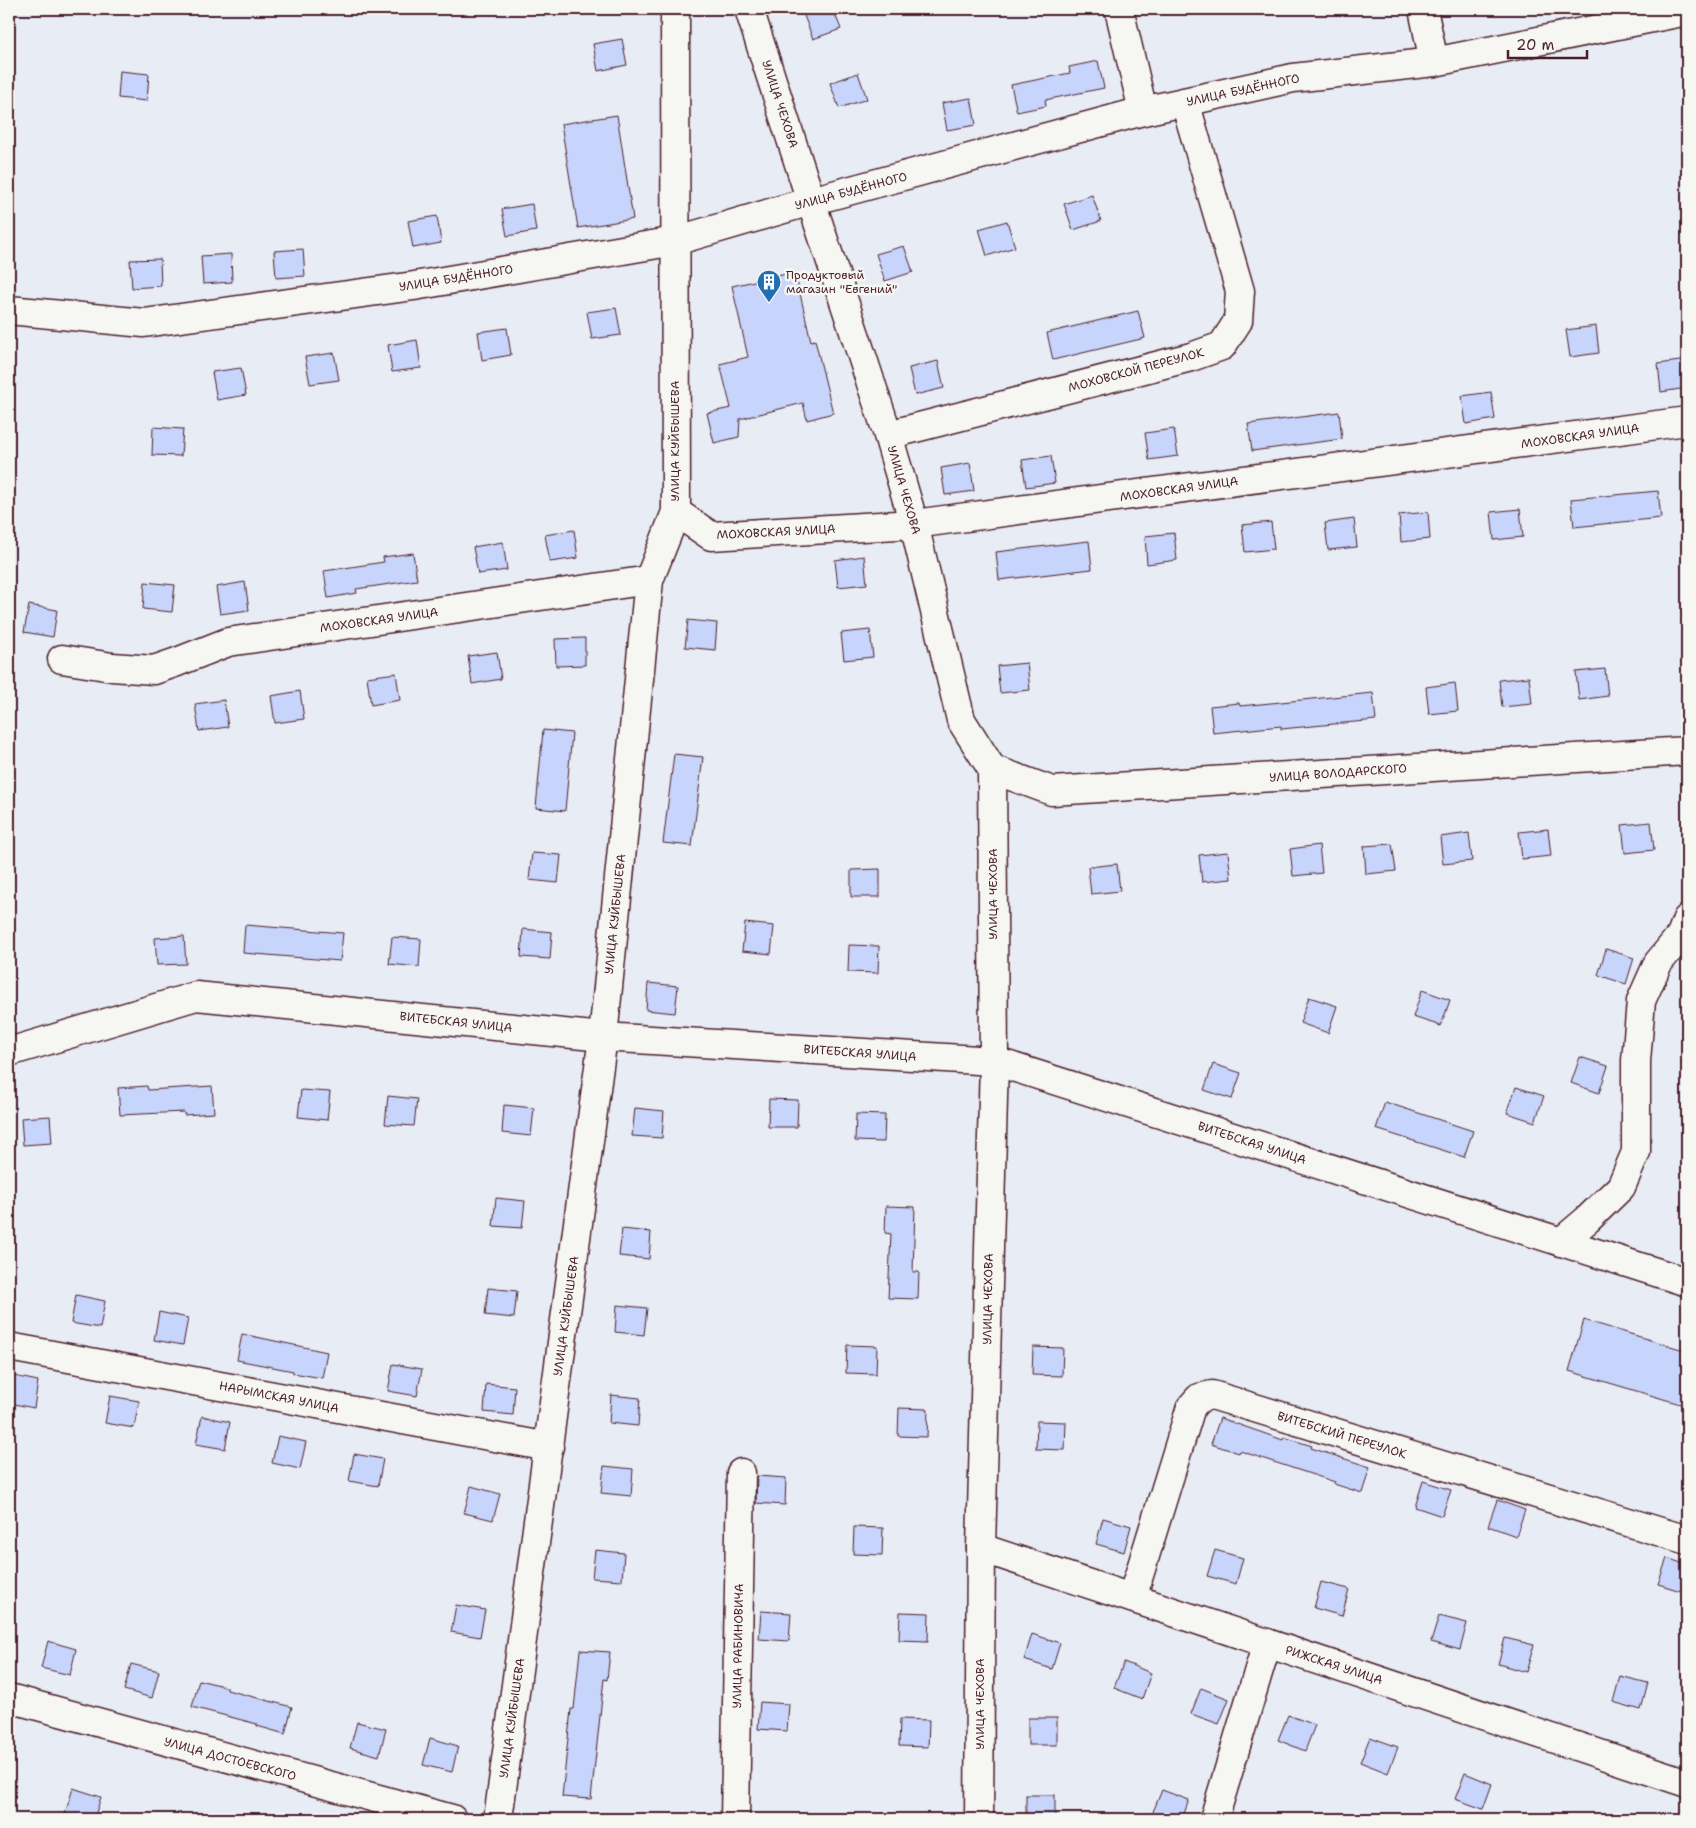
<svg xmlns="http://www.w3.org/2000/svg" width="1696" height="1828" viewBox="0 0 1696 1828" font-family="'Shantell Sans',sans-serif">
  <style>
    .building { fill: #c7d4fb; stroke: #4a1f2b }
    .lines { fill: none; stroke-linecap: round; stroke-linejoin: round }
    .minor-casing { stroke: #4a1f2b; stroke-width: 31 }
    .tertiary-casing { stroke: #4a1f2b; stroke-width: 31 }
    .minor { stroke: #f6f6f2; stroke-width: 28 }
    .tertiary { stroke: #f6f6f2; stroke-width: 28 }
    .labels { text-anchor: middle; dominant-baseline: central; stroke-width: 5; stroke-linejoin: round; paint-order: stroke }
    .street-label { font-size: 12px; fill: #4a1f2b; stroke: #f6f6f2 }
    .poi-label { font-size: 12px; fill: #4a1f2b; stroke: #f6f6f2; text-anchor: start }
  </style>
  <rect width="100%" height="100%" fill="#e8ecf5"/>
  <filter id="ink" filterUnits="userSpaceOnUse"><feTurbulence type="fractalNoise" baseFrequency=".02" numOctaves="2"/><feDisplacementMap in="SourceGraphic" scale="10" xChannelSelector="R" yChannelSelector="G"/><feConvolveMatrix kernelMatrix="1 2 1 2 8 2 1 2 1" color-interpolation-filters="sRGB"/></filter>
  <g filter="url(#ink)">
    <g class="building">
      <polygon points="816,9 833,9 841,29 813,39 803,13"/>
      <polygon points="622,39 627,65 598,71 593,44"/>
      <polygon points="1098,61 1104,88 1045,100 1046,106 1017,112 1011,85 1070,73 1069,67"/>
      <polygon points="120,71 149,74 147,101 118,98"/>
      <polygon points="858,73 867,99 839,108 830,83"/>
      <polygon points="971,98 976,125 947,130 942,103"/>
      <polygon points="617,115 633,219 578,228 561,124"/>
      <polygon points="1092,195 1101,221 1073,230 1064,204"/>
      <polygon points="532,204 536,231 507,236 502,209"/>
      <polygon points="437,216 441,243 413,248 408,221"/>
      <polygon points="1007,221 1015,247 987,256 979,229"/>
      <polygon points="904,246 913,272 885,281 876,254"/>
      <polygon points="303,249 305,276 276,278 274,251"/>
      <polygon points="231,254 232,282 203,284 201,256"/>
      <polygon points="160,259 161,286 132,288 130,260"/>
      <polygon points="795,272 811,341 815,340 833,413 807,420 803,403 740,419 739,437 714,443 707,413 731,408 720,364 748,357 732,286"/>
      <polygon points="616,308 621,335 592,339 587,312"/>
      <polygon points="1138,311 1145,338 1053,360 1047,333"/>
      <polygon points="1596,326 1599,353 1570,357 1566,330"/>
      <polygon points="507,328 511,355 482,360 478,332"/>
      <polygon points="417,340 421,368 392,372 388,345"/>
      <polygon points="334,353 339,380 310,384 305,357"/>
      <polygon points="1687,360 1687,388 1661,392 1658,364"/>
      <polygon points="938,361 944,388 915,395 909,368"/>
      <polygon points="241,368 246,395 217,400 212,372"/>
      <polygon points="1491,392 1495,419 1466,424 1462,396"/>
      <polygon points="1339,412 1342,439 1252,451 1248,424"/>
      <polygon points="153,427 183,429 181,456 152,455"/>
      <polygon points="1174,429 1178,456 1149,460 1145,433"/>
      <polygon points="1051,456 1055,483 1026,487 1022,460"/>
      <polygon points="970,463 974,491 945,495 941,468"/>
      <polygon points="1658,491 1661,518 1574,527 1571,499"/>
      <polygon points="1520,509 1523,537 1494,540 1491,512"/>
      <polygon points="1428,512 1430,539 1401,542 1399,515"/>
      <polygon points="1354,519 1357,547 1328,550 1325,523"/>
      <polygon points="1271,522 1274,549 1245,552 1242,525"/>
      <polygon points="574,530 578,558 550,562 545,535"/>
      <polygon points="1174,533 1177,560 1147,564 1145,536"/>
      <polygon points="1089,541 1092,569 999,580 996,552"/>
      <polygon points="503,542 507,570 478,574 473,547"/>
      <polygon points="413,553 417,580 356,589 357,593 328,598 324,571 384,562 383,557"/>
      <polygon points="864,556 867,584 838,587 835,560"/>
      <polygon points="145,582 175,585 172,612 143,609"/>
      <polygon points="245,582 249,610 220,614 216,587"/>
      <polygon points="29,605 57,610 53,637 24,632"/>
      <polygon points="688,620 717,623 715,650 685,647"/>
      <polygon points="870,630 873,657 844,660 841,633"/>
      <polygon points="585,638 585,665 556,666 555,639"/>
      <polygon points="497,652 501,679 472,684 468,656"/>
      <polygon points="1027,663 1030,690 1000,693 997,666"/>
      <polygon points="1605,669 1608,696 1579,700 1576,672"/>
      <polygon points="396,673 400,700 371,705 367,677"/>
      <polygon points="1529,677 1532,704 1502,707 1499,680"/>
      <polygon points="1455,683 1458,711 1429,714 1426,687"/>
      <polygon points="300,691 304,719 275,723 271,696"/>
      <polygon points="1373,693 1376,720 1281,729 1281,726 1213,733 1210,706 1239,703 1240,706"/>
      <polygon points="224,700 228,727 199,731 195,704"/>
      <polygon points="543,730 572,733 565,811 536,808"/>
      <polygon points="674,754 703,757 692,846 663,843"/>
      <polygon points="1651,822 1654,850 1625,853 1622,825"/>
      <polygon points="1548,829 1551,856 1522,859 1519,832"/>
      <polygon points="1469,833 1472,861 1443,864 1440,837"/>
      <polygon points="1392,844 1396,871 1366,874 1364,846"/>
      <polygon points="1319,845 1322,873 1293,876 1290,849"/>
      <polygon points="1228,852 1231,879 1202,882 1199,855"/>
      <polygon points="532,853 561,855 558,883 529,880"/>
      <polygon points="1117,864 1120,891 1091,894 1088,867"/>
      <polygon points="880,869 880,897 851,897 851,870"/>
      <polygon points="745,923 774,926 771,954 742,951"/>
      <polygon points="245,925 343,933 340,961 243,953"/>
      <polygon points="523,929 552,932 550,959 521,957"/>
      <polygon points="184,936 186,964 157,965 155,938"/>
      <polygon points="392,937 421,939 419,967 389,964"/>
      <polygon points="849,945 879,946 878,973 848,972"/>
      <polygon points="1606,949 1634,958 1626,984 1598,975"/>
      <polygon points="648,983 678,986 675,1013 646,1010"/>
      <polygon points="1422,990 1450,1000 1441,1026 1413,1017"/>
      <polygon points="1309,997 1337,1006 1328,1033 1300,1023"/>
      <polygon points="1580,1057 1608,1066 1599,1093 1571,1083"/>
      <polygon points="1213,1064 1241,1073 1232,1099 1204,1090"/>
      <polygon points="147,1086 148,1090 212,1086 214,1113 184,1115 184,1112 120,1115 118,1088"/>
      <polygon points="1516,1087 1544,1096 1535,1122 1507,1113"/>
      <polygon points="301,1090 330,1092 327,1120 298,1117"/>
      <polygon points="388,1096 417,1099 414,1126 385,1124"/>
      <polygon points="769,1099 798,1100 797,1127 768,1127"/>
      <polygon points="1385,1102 1473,1131 1464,1157 1376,1129"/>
      <polygon points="504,1105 534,1108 531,1136 502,1133"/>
      <polygon points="635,1108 664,1111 662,1138 632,1136"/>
      <polygon points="856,1114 885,1115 884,1142 855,1141"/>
      <polygon points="50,1116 52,1143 23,1145 21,1118"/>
      <polygon points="496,1198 525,1201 522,1228 493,1226"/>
      <polygon points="886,1206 915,1207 913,1272 919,1272 918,1299 888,1298 891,1234 885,1233"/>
      <polygon points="622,1229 651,1232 649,1259 619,1256"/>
      <polygon points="488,1288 517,1291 514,1318 485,1315"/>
      <polygon points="76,1295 105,1301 100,1328 71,1323"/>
      <polygon points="617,1305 647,1308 644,1335 615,1332"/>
      <polygon points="159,1312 188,1318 183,1345 154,1340"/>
      <polygon points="1584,1320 1687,1351 1687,1406 1569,1371"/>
      <polygon points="242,1334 327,1352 322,1378 293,1373 293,1371 237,1360"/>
      <polygon points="847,1345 877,1346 876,1374 846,1373"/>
      <polygon points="1033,1347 1063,1348 1062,1376 1032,1375"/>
      <polygon points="393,1364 422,1369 417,1396 388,1391"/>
      <polygon points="9,1375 38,1381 34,1408 9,1403"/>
      <polygon points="486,1384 515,1387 513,1415 484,1412"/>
      <polygon points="611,1395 640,1398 638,1426 609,1423"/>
      <polygon points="110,1396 139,1401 134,1428 105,1423"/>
      <polygon points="899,1408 928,1409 927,1437 898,1436"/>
      <polygon points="202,1416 230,1422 225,1449 196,1444"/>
      <polygon points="1220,1418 1283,1440 1284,1437 1312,1446 1311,1448 1370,1467 1362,1493 1334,1484 1335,1482 1240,1451 1239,1453 1211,1444"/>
      <polygon points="1037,1421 1066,1422 1065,1450 1036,1449"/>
      <polygon points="278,1436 306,1442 300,1469 272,1463"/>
      <polygon points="354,1454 383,1459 378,1486 349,1481"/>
      <polygon points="604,1466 633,1469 631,1496 601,1493"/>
      <polygon points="757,1476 786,1478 785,1505 756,1503"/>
      <polygon points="1423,1481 1451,1490 1442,1516 1415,1507"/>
      <polygon points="471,1486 500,1494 493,1520 464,1513"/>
      <polygon points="1497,1500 1525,1510 1516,1536 1488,1526"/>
      <polygon points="1103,1518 1131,1526 1124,1552 1096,1544"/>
      <polygon points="854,1527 883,1528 882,1555 853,1554"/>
      <polygon points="595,1550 624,1553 622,1580 592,1578"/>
      <polygon points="1215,1550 1243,1558 1236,1584 1207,1576"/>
      <polygon points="1667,1558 1687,1565 1687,1593 1658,1584"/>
      <polygon points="1321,1582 1349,1589 1342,1616 1314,1608"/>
      <polygon points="456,1605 485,1610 480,1637 451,1632"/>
      <polygon points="761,1611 791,1613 789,1641 759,1639"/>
      <polygon points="900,1612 929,1613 928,1641 899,1640"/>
      <polygon points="1439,1616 1467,1623 1460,1650 1431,1642"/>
      <polygon points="1032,1634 1060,1643 1052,1669 1024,1660"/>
      <polygon points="1505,1638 1534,1645 1526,1672 1498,1664"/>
      <polygon points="48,1641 76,1649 70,1675 41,1668"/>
      <polygon points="580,1650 610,1652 607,1680 604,1679 591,1799 562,1797 571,1709 574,1709"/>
      <polygon points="1124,1662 1151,1673 1142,1699 1114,1688"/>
      <polygon points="131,1664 159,1671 152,1698 124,1690"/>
      <polygon points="1620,1676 1648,1683 1641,1710 1613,1702"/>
      <polygon points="199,1680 227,1687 227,1690 292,1707 285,1734 257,1726 257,1724 192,1707"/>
      <polygon points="1201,1688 1229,1699 1219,1724 1191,1714"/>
      <polygon points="760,1702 789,1704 787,1731 758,1729"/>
      <polygon points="1288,1715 1315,1725 1305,1751 1278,1740"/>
      <rect x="1028" y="1718" width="29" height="27"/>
      <polygon points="900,1719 929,1720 928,1747 899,1746"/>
      <polygon points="357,1722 386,1729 379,1756 350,1748"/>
      <polygon points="1370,1737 1398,1747 1388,1773 1360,1762"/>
      <polygon points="430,1738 458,1746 452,1772 423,1765"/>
      <polygon points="1465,1773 1492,1784 1483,1809 1455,1799"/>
      <polygon points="73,1788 101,1797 94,1819 79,1819 65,1814"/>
      <polygon points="1162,1790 1189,1800 1182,1819 1150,1819"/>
      <rect x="1026" y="1795" width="29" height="24"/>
    </g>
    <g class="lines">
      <defs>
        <g id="minor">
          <polyline points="1119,9 1143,111"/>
          <polyline points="1423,9 1434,62"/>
          <polyline points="9,310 144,323 414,286 675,241 811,201 1143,111 1293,78 1434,62 1687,11"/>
          <polyline points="888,435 1191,357 1222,346 1238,321 1240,291 1185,102"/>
          <polyline points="676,512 711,536 914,524 1687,421"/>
          <polyline points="62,659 112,667 154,670 177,662 228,642 649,580"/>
          <polyline points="992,769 1052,791 1687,751"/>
          <polyline points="9,1052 196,996 603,1037 994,1061 1687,1282"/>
          <polyline points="1561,1242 1588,1219 1621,1187 1636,1152 1636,1061 1641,1001 1658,963 1681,935 1687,919"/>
          <polyline points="9,1347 549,1447"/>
          <polyline points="981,1548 1687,1783"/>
          <polyline points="1132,1598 1191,1407 1199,1398 1212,1395 1687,1540"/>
          <polyline points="9,1698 452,1819"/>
          <polyline points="498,1819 603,1037 649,580 676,512 675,9"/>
          <polyline points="735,1819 741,1473"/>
          <polyline points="1214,1819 1267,1643"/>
        </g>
        <polyline id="tertiary" points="749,9 811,201 888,435 914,524 961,720 992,769 994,1061 981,1548 979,1819"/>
      </defs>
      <use href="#minor" class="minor-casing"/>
      <use href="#tertiary" class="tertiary-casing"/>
      <use href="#minor" class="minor"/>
      <use href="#tertiary" class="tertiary"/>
    </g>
  </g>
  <defs>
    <symbol id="building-pin" viewBox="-11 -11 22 30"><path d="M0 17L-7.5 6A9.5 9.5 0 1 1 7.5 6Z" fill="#1f6fb2" stroke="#f6f6f2"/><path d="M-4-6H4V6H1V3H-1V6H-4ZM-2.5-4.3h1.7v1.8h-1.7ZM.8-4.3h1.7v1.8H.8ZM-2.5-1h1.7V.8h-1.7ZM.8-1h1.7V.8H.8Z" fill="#fff"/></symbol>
  </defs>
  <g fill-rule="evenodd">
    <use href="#building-pin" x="755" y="268" width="28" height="38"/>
  </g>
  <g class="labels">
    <g class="street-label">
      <text transform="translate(1243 90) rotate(-12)">УЛИЦА БУДЁННОГО</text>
      <text transform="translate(780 104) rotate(72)">УЛИЦА ЧЕХОВА</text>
      <text transform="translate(851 191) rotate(-15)">УЛИЦА БУДЁННОГО</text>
      <text transform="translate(456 278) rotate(-9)">УЛИЦА БУДЁННОГО</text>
      <text transform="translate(1136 370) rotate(-15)">МОХОВСКОЙ ПЕРЕУЛОК</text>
      <text transform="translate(1580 436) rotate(-8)">МОХОВСКАЯ УЛИЦА</text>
      <text transform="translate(675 441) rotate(-90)">УЛИЦА КУЙБЫШЕВА</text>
      <text transform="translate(1179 489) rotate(-8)">МОХОВСКАЯ УЛИЦА</text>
      <text transform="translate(904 490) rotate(74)">УЛИЦА ЧЕХОВА</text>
      <text transform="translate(776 532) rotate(-3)">МОХОВСКАЯ УЛИЦА</text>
      <text transform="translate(379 620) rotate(-8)">МОХОВСКАЯ УЛИЦА</text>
      <text transform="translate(1338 773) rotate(-4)">УЛИЦА ВОЛОДАРСКОГО</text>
      <text transform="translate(993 894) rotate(-90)">УЛИЦА ЧЕХОВА</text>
      <text transform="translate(615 914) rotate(-84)">УЛИЦА КУЙБЫШЕВА</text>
      <text transform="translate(456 1022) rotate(6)">ВИТЕБСКАЯ УЛИЦА</text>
      <text transform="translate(860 1053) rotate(4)">ВИТЕБСКАЯ УЛИЦА</text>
      <text transform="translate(1252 1143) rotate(18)">ВИТЕБСКАЯ УЛИЦА</text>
      <text transform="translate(988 1299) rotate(-89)">УЛИЦА ЧЕХОВА</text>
      <text transform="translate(566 1316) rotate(-82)">УЛИЦА КУЙБЫШЕВА</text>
      <text transform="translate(279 1397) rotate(11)">НАРЫМСКАЯ УЛИЦА</text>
      <text transform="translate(1342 1435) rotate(17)">ВИТЕБСКИЙ ПЕРЕУЛОК</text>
      <text transform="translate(738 1646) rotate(-89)">УЛИЦА РАБИНОВИЧА</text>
      <text transform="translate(1334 1665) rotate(18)">РИЖСКАЯ УЛИЦА</text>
      <text transform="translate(980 1704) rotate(-90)">УЛИЦА ЧЕХОВА</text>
      <text transform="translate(512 1718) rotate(-82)">УЛИЦА КУЙБЫШЕВА</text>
      <text transform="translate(230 1759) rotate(15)">УЛИЦА ДОСТОЕВСКОГО</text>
    </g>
    <g class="poi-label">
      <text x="786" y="275">Продуктовый<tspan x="786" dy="14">магазин "Евгений"</tspan></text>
    </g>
  </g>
  <rect width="1696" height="1828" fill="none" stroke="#f6f6f2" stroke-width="30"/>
  <rect x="15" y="15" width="1666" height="1798" fill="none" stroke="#4a1f2b" stroke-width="2" filter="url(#ink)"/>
  <path d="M1508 50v8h79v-8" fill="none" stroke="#4a1f2b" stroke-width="2.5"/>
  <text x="1516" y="50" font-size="15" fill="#4a1f2b" stroke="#f6f6f2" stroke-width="4" paint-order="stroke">20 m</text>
</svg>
